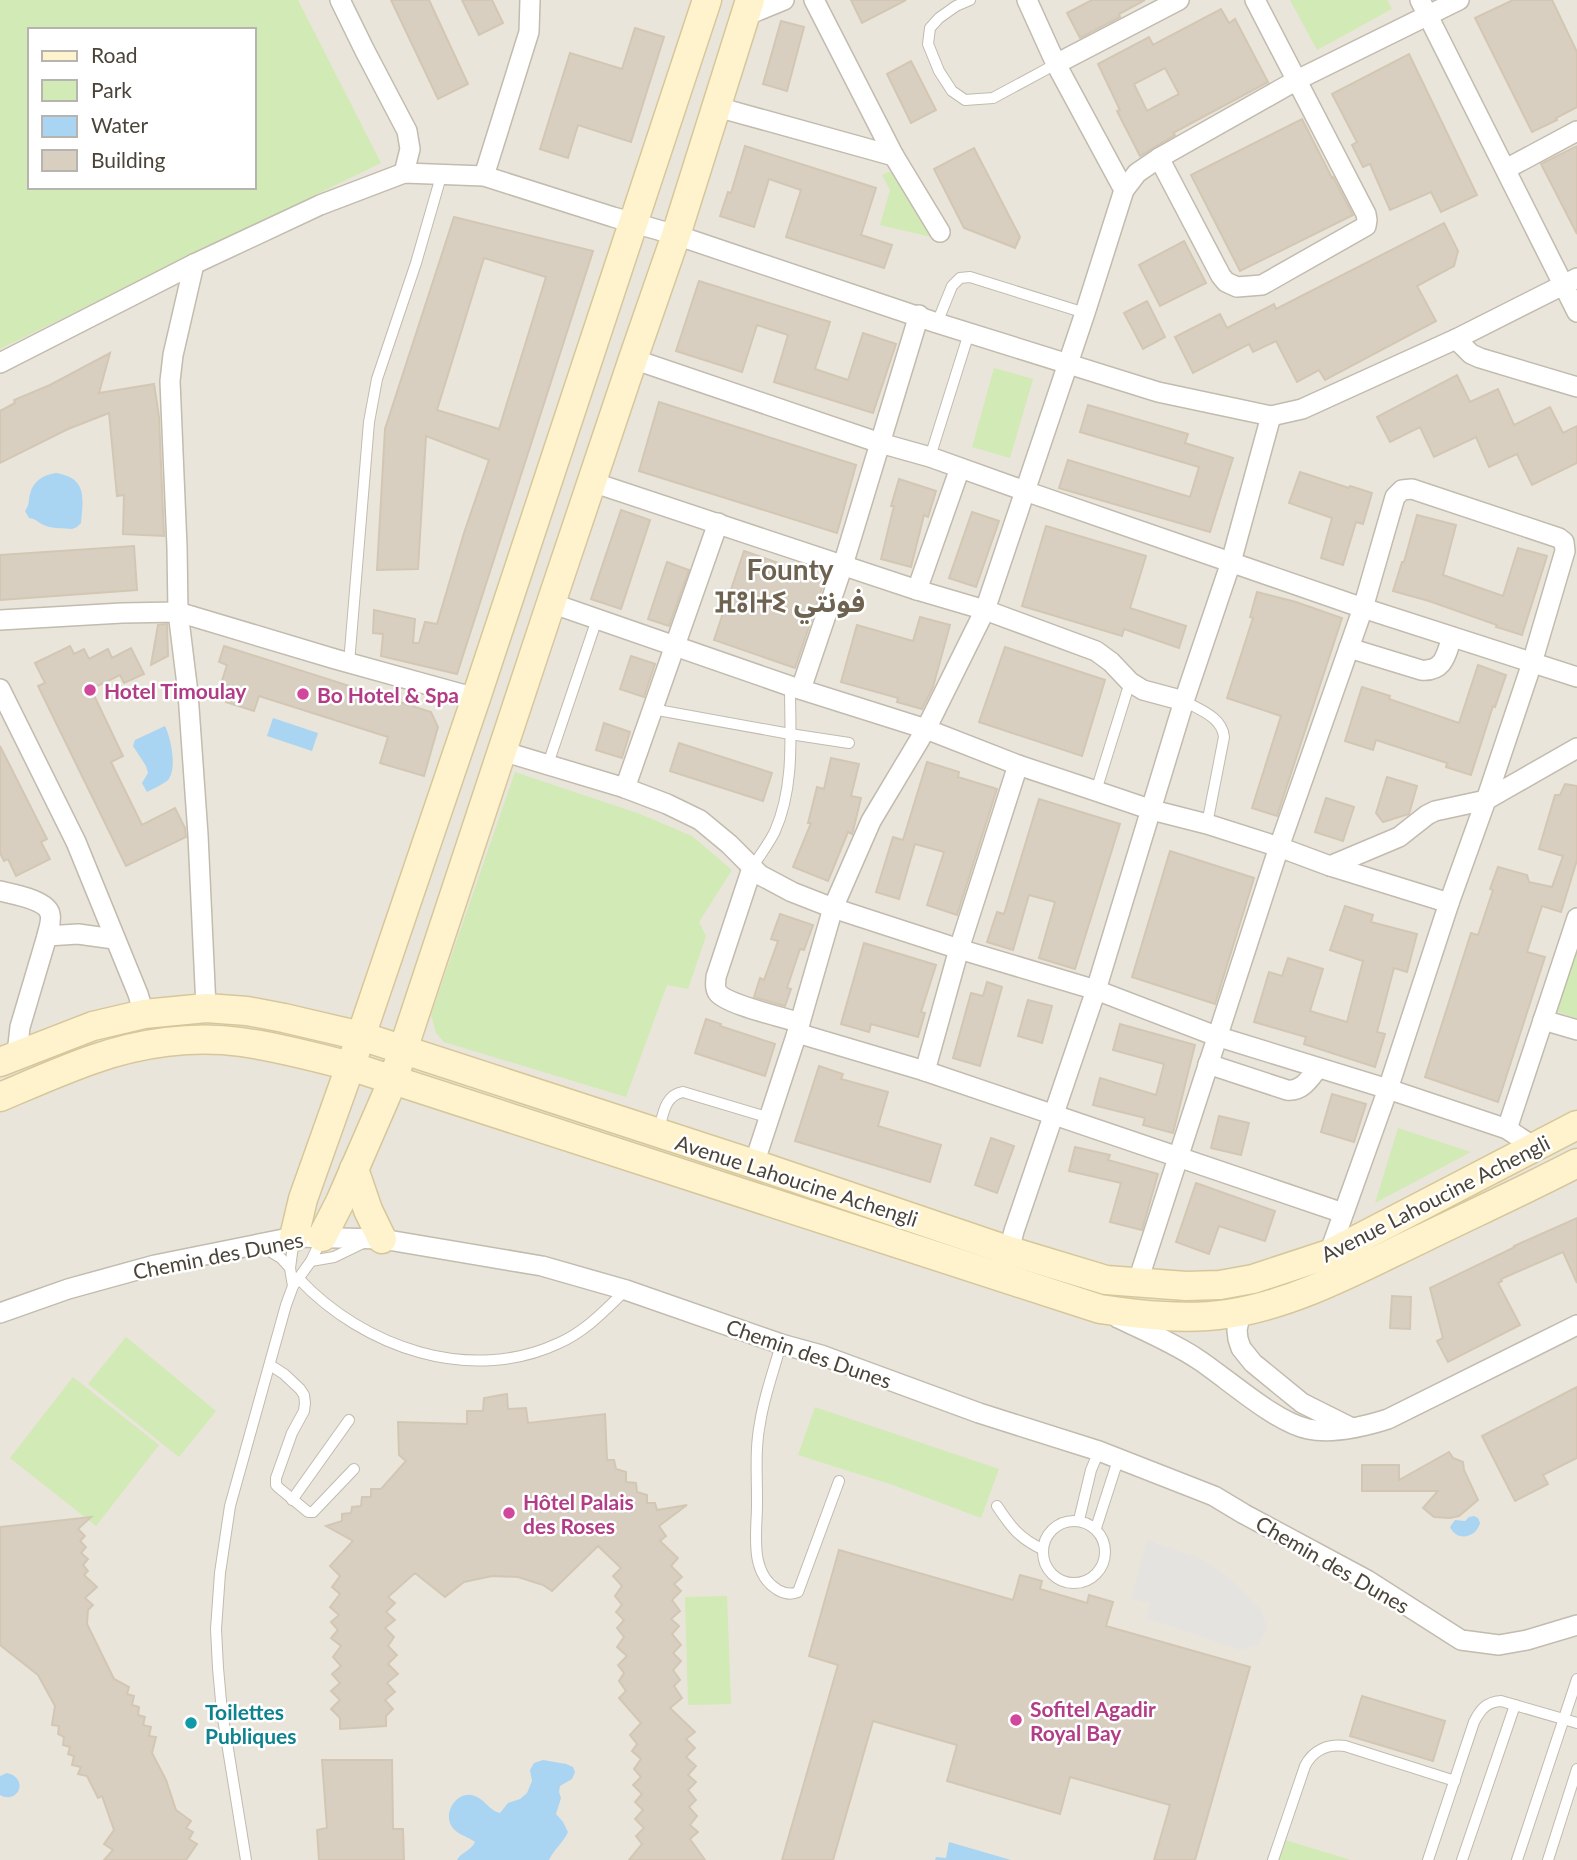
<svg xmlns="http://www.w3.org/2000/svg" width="1577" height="1860" viewBox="0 0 1577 1860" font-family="Lato,'Noto Sans Arabic','Noto Sans Tifinagh',sans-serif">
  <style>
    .residential { fill: #eae5da; fill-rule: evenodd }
    .green { fill: #d2eab5; fill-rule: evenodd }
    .parking { fill: #e5e3e0 }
    .water { fill: #a9d4f2 }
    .building { fill: #d8cfc1; stroke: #d3c7b4; stroke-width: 2; fill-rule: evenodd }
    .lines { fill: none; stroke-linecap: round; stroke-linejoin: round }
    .lane-casing { stroke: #c2bbae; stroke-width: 12 }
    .street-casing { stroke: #c2bbae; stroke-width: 22 }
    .secondary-casing { stroke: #d6c79b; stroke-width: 31 }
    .lane { stroke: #fff; stroke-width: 10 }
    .street { stroke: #fff; stroke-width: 19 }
    .secondary { stroke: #fff3cd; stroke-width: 28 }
    .hotel-dot { fill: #d1479c; stroke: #fff; stroke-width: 2.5 }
    .culture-dot { fill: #0f9aa8; stroke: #fff; stroke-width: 2.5 }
    .labels { text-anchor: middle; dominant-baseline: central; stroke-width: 5; stroke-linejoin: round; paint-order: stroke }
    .hotel-label { font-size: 21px; font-weight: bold; fill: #b23c85; stroke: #fff; text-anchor: start }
    .street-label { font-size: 21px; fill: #4b4439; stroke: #fff }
    .culture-label { font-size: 21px; font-weight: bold; fill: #0d838f; stroke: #fff; text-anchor: start }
    .district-label { font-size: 28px; font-weight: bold; fill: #6e6250; stroke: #fff }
  </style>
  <rect width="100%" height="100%" fill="#f6f3ec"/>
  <path class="residential" d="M0 0H1577V1860H0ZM30 30H254V187H30Z"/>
  <g class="green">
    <path d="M0 0H298L381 163 0 349ZM30 30H254V187H30Z"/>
    <polygon points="1290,0 1387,0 1392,9 1317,50"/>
    <polygon points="896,169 940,239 880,225 890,190 882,175"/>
    <polygon points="994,368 1033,379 1010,458 972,447"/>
    <polygon points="515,772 640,814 692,836 732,870 699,922 706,936 688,989 667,985 626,1097 444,1042 436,1033 431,1015"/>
    <polygon points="1577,945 1577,1019 1556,1011"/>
    <polygon points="1398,1128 1471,1152 1375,1203"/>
    <polygon points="126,1337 216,1411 179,1457 88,1384"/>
    <polygon points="73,1377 159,1445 96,1526 10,1458"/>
    <polygon points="815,1407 999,1469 981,1518 893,1485 798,1455"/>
    <polygon points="727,1596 731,1704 688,1705 685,1597"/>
    <polygon points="1285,1840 1351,1860 1279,1860"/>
  </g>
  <polygon class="parking" points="1147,1540 1202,1559 1230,1578 1260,1608 1267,1628 1259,1645 1240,1650 1146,1618 1150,1603 1131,1599"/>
  <g class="water">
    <path d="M56 473C88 478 83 499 81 523L77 527 72 529C64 528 55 529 46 526 38 523 37 519 29 518L25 511C30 504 28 502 30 494 33 481 43 475 56 473Z"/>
    <polygon points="273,718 318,733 312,751 267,736"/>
    <path d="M165 726C171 738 178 771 167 781 161 785 153 789 147 792L142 783 148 773 146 766 133 746 135 740Z"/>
    <path d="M1474 1516 1478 1518 1480 1523C1476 1538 1457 1542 1450 1527L1455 1520 1465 1521 1469 1517Z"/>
    <path d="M543 1760 566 1764 573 1767 575 1772 572 1779 560 1786 559 1792 561 1798 556 1814 563 1822 568 1832C563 1843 554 1849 549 1860H457C461 1852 471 1851 475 1842 467 1836 458 1835 452 1827 443 1814 455 1793 471 1795 484 1797 488 1810 500 1813L508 1803 520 1799 527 1793 532 1781 530 1770 534 1763Z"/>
    <path d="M7 1773C29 1778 19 1805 0 1795V1776Z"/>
    <polygon points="949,1842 1011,1860 935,1860 936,1857 946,1858"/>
  </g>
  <g class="building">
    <polygon points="391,0 429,0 468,84 438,99"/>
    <polygon points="462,0 492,0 503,23 479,35"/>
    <polygon points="851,0 906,0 862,23"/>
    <polygon points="1092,0 1145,0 1119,14 1120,17 1080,38 1067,13"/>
    <polygon points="1513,0 1552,0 1577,52 1577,107 1556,118 1557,120 1532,132 1475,18"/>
    <path d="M1221 9 1229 23 1235 19 1268 82 1173 133 1175 135 1140 156 1117 111 1120 110 1098 64 1149 37 1153 45ZM1165 68 1179 94 1147 111 1134 84Z"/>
    <polygon points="781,21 804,27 787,91 763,84"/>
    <polygon points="635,28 664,37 631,142 578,125 568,158 540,149 570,53 622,69"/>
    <polygon points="1409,54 1477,195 1441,212 1431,192 1390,210 1370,164 1363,167 1352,145 1357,142 1332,94"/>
    <polygon points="911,61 936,110 911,123 887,74"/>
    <polygon points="1302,119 1332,178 1333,177 1353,215 1240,271 1191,175"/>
    <polygon points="745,146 876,188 861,235 892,245 884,268 786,237 801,190 769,179 754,227 720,216 728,192 731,193"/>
    <polygon points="1577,146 1577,234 1541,164"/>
    <polygon points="974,148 1020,237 1015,248 964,228 934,169"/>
    <path d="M454 217 593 251 457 674 381 656 383 634 373 633 374 610 415 619 413 643H419L425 622 437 624 464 533 489 460 426 436 418 569 377 570 385 429ZM484 258 546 277 499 429 437 410Z"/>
    <polygon points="1444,223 1458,251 1454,266 1417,286 1436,321 1325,380 1319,370 1297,382 1276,341 1253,352 1249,344 1193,373 1175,337 1220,314 1227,328 1274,304 1276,309"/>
    <polygon points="1184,241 1206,283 1160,306 1139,265"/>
    <polygon points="699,281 830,322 815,369 848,380 863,333 896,344 873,413 774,382 788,335 757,325 742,372 676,351"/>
    <polygon points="1147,301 1165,337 1143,349 1124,313"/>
    <polygon points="110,353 99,393 154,384 159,417 164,536 123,534 124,495 117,496 109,413 68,429 0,463 0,411 15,403 14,400 50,385"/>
    <polygon points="1457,375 1470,402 1498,389 1514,425 1550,407 1563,433 1577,426 1577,463 1532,485 1517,454 1489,467 1476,437 1434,457 1420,427 1390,442 1377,417"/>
    <polygon points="659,402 856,465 837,533 639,471"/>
    <polygon points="1088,405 1188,434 1185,443 1233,458 1210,532 1059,488 1068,460 1190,497 1199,467 1080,432"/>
    <polygon points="1300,472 1349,488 1350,486 1372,493 1363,524 1356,522 1343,565 1321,558 1332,518 1289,503"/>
    <polygon points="899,479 936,491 928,517 924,515 911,567 881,559 894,506 891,506"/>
    <polygon points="621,510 650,520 621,609 591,599"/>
    <polygon points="972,512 999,521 976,587 949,578"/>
    <polygon points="1417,515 1456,525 1443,575 1503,596 1518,548 1547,556 1522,635 1496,627 1497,625 1429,601 1393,591 1402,562 1404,562"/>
    <polygon points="1046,526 1146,556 1130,608 1186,626 1179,648 1124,629 1122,636 1022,606"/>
    <polygon points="134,546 137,590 0,600 0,555"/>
    <polygon points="744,551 825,579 795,668 714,640"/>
    <polygon points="667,562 689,570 669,626 648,619"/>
    <polygon points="1257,592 1296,602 1342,618 1277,816 1252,808 1281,716 1227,698 1253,618 1250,617"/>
    <polygon points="920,617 950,625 933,687 922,709 897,702 898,698 841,682 857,625 913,641"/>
    <polygon points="167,624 168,656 151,665 158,625"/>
    <polygon points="70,646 74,654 84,649 89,659 108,649 112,658 131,648 144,674 124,683 120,675 91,689 123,756 111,762 142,825 175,808 185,828 186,837 126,866 38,686 45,683 35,663"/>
    <polygon points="224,646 431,712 438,727 424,776 380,763 388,737 259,696 254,711 226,702 231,687 221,684 227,665 219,662"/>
    <polygon points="1005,647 1105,680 1082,756 979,722"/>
    <polygon points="631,656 655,664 644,697 620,689"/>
    <polygon points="1478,665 1506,675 1495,707 1493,706 1471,775 1446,767 1447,763 1376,740 1373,750 1345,741 1362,687 1390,696 1389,699 1459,723"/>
    <polygon points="604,723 630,732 622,758 596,750"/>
    <polygon points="679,743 772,773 763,801 670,771"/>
    <polygon points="0,746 47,839 41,842 50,859 16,876 8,859 4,861 0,853"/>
    <polygon points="831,758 859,764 851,796 861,798 853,831 852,834 848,832 828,881 793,867 811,823 808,823 817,787 824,789"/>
    <polygon points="927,762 959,772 958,777 997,789 957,915 927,905 944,852 915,844 899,899 876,892 893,837 903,840"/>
    <polygon points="1387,777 1417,786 1409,814 1383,822 1376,813"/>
    <polygon points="1565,784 1577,786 1577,860 1561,912 1542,906 1527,952 1545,957 1498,1102 1425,1077 1471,933 1478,935 1493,890 1490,889 1498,867 1527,875 1529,882 1552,887 1563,856 1539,849 1555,795 1560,795"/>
    <polygon points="1326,798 1354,807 1343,841 1315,832"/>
    <polygon points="1039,799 1120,824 1075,969 1039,958 1055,902 1029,895 1013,950 987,942 997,912 1004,914"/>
    <polygon points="1170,851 1254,878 1215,1004 1132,977"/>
    <polygon points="1345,906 1373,915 1371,922 1417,934 1407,972 1394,968 1377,1032 1385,1034 1375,1067 1304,1044 1306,1037 1254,1022 1269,972 1282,976 1288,958 1323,969 1310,1011 1347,1022 1363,961 1330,950"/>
    <polygon points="780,914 813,925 804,950 800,949 787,988 791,989 785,1006 754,997 760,978 764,980 778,941 771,939"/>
    <polygon points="864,943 936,965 921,1012 925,1013 918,1037 871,1024 869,1032 841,1024"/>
    <polygon points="987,982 1002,987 980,1066 953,1058 971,993 983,996"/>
    <polygon points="1028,1000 1052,1006 1042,1043 1018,1036"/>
    <polygon points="706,1019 721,1024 720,1026 775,1044 765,1076 695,1053"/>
    <polygon points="1120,1024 1195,1045 1173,1133 1143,1125 1145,1118 1093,1105 1100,1078 1156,1095 1164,1064 1113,1050"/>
    <polygon points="819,1066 843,1074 841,1079 888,1092 878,1126 941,1145 930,1182 795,1141"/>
    <polygon points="1332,1094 1366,1104 1354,1142 1321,1132"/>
    <polygon points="1219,1116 1249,1123 1241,1155 1211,1148"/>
    <polygon points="991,1138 1014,1146 997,1193 975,1185"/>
    <polygon points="1075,1147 1110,1155 1108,1160 1158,1174 1142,1230 1110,1222 1121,1183 1069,1171"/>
    <polygon points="1196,1183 1275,1211 1265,1241 1219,1226 1209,1254 1176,1242"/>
    <polygon points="1577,1218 1577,1283 1563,1252 1501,1279 1502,1281 1498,1283 1520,1325 1448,1362 1437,1341 1443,1338 1430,1288 1515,1247 1514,1246"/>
    <polygon points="1392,1296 1411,1297 1410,1329 1390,1328"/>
    <polygon points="1577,1387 1577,1458 1543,1475 1548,1484 1515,1501 1482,1436"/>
    <polygon points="507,1394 508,1409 526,1408 528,1423 605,1414 607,1460 614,1460 616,1469 626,1472 626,1482 636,1483 637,1492 647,1495 647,1503 655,1503 657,1510 687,1505 659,1526 666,1536 660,1541 678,1558 671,1566 682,1577 674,1584 681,1591 672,1600 680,1611 671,1619 679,1626 672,1634 681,1645 673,1653 681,1661 673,1670 680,1680 674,1686 682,1698 670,1708 695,1732 686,1739 695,1748 686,1757 696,1766 688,1775 696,1782 688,1790 696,1800 689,1807 697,1816 690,1825 698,1832 690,1839 705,1860 629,1860 642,1844 636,1836 644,1828 635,1819 643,1810 635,1802 642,1794 633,1785 641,1777 634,1769 641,1759 632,1751 637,1744 630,1735 641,1723 619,1698 626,1691 619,1681 624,1673 618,1665 627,1656 617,1647 624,1637 617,1628 624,1620 616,1612 622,1605 615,1596 622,1586 613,1576 621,1568 598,1546 552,1591 543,1585 518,1577 492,1576 464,1582 445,1597 415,1573 388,1597 395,1603 386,1612 395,1620 385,1628 394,1637 388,1646 397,1655 388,1664 398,1674 387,1683 395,1692 385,1700 393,1709 386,1716 386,1726 340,1729 340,1718 331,1709 340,1700 331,1691 340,1683 332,1674 341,1666 333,1657 341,1646 331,1638 338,1630 331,1622 339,1615 330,1607 340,1594 332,1587 340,1576 330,1566 353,1541 326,1526 342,1521 342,1514 351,1513 352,1507 361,1506 362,1497 371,1497 371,1489 381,1489 406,1461 399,1455 398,1422 467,1424 467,1411 483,1411 484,1398"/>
    <polygon points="1449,1452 1453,1458 1463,1462 1464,1470 1478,1500 1459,1516 1450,1518 1434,1517 1423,1508 1438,1491 1362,1491 1362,1465 1399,1465 1399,1480"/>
    <polygon points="91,1517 78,1529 85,1536 80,1541 86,1547 81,1553 88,1559 83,1565 88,1571 84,1575 97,1587 85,1598 93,1605 88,1610 87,1624 114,1679 129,1687 127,1694 134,1696 132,1705 139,1707 138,1715 145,1717 143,1725 151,1727 149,1736 156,1737 152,1753 166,1780 176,1810 191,1821 186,1828 193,1832 189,1839 197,1844 186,1860 104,1860 113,1850 104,1844 114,1830 102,1796 98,1798 87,1776 78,1774 81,1767 72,1765 74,1756 68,1754 70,1747 63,1745 64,1737 58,1734 59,1726 52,1725 55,1706 38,1675 0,1645 0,1527"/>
    <polygon points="839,1550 1013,1600 1020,1575 1042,1581 1040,1589 1087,1603 1089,1595 1113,1602 1106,1626 1250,1667 1195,1860 1154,1860 1170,1805 1070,1777 1060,1814 947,1781 957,1745 873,1721 833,1860 782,1860 838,1665 809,1656"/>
    <polygon points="1362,1696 1445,1721 1433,1761 1350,1736"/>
    <polygon points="322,1760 392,1760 393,1829 403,1829 404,1860 319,1860 317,1830 327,1828"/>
  </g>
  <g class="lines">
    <defs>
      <g id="lane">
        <polyline points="970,0 956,6 939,18 930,28 928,44 939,71 952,91 965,100 993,98 1056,64"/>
        <polyline points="937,323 952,286 960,278 970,277 1085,313"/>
        <polyline points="930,457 969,333"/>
        <polyline points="349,663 369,422 377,379 416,263 442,173"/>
        <path d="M1184 701C1200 710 1222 717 1224 737L1207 824"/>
        <polyline points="652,709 790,734 849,743"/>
        <polyline points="548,764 597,619"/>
        <polyline points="1096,791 1130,682"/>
        <path d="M752 868C759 856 769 844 775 831 795 786 790 734 790 686"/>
        <path d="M659 1130C663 1114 665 1095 683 1092L770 1118"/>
        <polyline points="261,1246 281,1258 290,1268"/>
        <polyline points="311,1261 334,1257 363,1243"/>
        <path d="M299 1279C363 1347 470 1385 559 1343 586 1331 605 1310 626 1290"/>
        <polyline points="293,1286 290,1268 294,1238"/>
        <path d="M781 1344C774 1370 764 1396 760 1423 755 1448 757 1473 757 1499 758 1528 747 1572 778 1590 785 1594 791 1595 798 1592L839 1481"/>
        <polyline points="270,1365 284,1374 300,1389 304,1395 305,1403 304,1411 292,1433 276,1478 276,1485 279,1488 308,1512 313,1512 354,1469"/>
        <polyline points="292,1500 349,1420"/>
        <path d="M997 1506C1011 1527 1019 1538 1042 1549"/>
        <polyline points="1079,1520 1091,1470 1099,1451"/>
        <circle cx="1074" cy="1552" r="31"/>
        <polyline points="1096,1528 1118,1460"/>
        <polyline points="246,1860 222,1712 218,1668 216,1629 220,1573 230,1506 286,1305 293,1286 311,1261 321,1240"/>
        <path d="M1273 1860 1305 1766C1313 1750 1328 1744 1345 1746L1455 1781"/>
        <path d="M1428 1860 1474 1722C1480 1710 1486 1702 1501 1701L1577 1723"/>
        <polyline points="1462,1860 1515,1705"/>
        <polyline points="1517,1860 1577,1679"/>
        <polyline points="1548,1860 1577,1769"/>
      </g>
      <g id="street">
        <polyline points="340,0 365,51 407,131 410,149 404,173"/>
        <polyline points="814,0 894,156 940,232"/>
        <polyline points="1420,0 1577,312"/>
        <polyline points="745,16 784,0"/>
        <polyline points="1056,64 1179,0"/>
        <polyline points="717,107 894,156"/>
        <polyline points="1159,158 1221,276 1226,282 1237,287 1262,285 1366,226 1367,220 1366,214 1255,0"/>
        <polyline points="1506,169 1577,131"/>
        <polyline points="484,176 529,32 530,0"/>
        <polyline points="1124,190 1137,173 1159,158 1297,80 1459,0"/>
        <polyline points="194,264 173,355 170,381 177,547 178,612 188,693 198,835 206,1008"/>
        <polyline points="1456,339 1471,354 1480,358 1577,387"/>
        <polyline points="633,359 880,443 930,457 1025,491 1363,608 1577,677"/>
        <polyline points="0,363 194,264 320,205 404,173 484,176 613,217 676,235 937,323 1158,392 1271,416 1302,409 1456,339 1577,278"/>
        <polyline points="592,482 917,590 985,610 1096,651 1111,662 1130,682 1143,690 1184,701"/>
        <polyline points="917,590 960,468"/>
        <polyline points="551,603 790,686 926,729 1018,765 1096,791 1152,810 1207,824 1279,847 1330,866 1449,903"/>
        <polyline points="0,620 122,613 178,612 335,659 476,698"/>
        <path d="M1349 648 1421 670C1444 672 1446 655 1452 637"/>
        <polyline points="0,689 76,842 138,994 144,1014"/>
        <polyline points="801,689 843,565 919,315"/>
        <polyline points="502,751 625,788 667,804 700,820 729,844 760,875 792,892 833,908 959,949 1096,990 1216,1036 1388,1089 1507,1129 1534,1147"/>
        <polyline points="625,788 718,523"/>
        <polyline points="1330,866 1399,837 1427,815 1435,811 1486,800 1577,748"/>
        <path d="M752 868 716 977C716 982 714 988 718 993 728 1005 783 1017 800 1023"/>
        <path d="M0 891C12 894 47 900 50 914 52 921 48 930 47 936L78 934 114 939"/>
        <polyline points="1543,1020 1577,1030"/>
        <polyline points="797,1033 925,1071 1343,1213"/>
        <polyline points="17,1054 20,1027 47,936"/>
        <path d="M1208 1064 1287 1090C1302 1092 1310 1078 1318 1068"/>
        <polyline points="925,1071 959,949 1018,765"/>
        <polyline points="1507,1129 1577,918"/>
        <polyline points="754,1164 797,1033 833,908 871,821 926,729 985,610 1085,313 1124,190 1056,64 1027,0"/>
        <polyline points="1006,1263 1014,1231 1096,990 1184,701 1231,562 1271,416"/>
        <polyline points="1137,1284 1279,847 1363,608 1395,497 1402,490 1412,489 1559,538 1564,542 1565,551 1532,663 1486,800 1449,903 1388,1089 1329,1254"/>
        <polyline points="1241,1311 1237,1330 1238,1339 1241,1348 1253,1363 1302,1403 1350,1427"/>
        <polyline points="0,1313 68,1289 155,1265 294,1237 382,1239 542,1266 626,1290 781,1344 821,1355 979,1413 1099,1451 1214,1496 1244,1514 1367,1580 1461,1640 1499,1645 1527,1640 1577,1625"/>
        <path d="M1118 1318C1145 1331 1174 1343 1199 1360 1229 1380 1275 1422 1308 1429 1332 1434 1366 1426 1388 1419L1577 1325"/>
      </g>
      <g id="secondary">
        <polyline points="0,1062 93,1026 144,1014 206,1008 247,1011 284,1018 361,1036 754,1164 1010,1251 1106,1280 1186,1286 1220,1285 1253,1279 1329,1254 1577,1125"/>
        <path d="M0 1097C31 1084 62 1070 94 1059 139 1043 193 1035 241 1042 278 1047 315 1057 350 1066L1100 1309C1141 1315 1186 1320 1227 1314 1295 1304 1358 1269 1419 1240 1472 1214 1525 1190 1577 1163"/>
        <polyline points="354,1169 368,1210 382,1239"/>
        <polyline points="294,1237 303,1199 361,1036 476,698 707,0"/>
        <polyline points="322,1237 340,1202 393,1080 551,603 633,359 676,235 750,0"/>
      </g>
    </defs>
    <use href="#lane" class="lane-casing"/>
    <use href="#street" class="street-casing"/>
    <use href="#secondary" class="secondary-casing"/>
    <use href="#lane" class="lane"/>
    <use href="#street" class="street"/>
    <use href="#secondary" class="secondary"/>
  </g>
  <g class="hotel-dot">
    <circle cx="90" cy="690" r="7"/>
    <circle cx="303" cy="694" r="7"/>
    <circle cx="509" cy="1513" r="7"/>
    <circle cx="1016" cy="1720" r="7"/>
  </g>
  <circle class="culture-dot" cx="191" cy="1723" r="7"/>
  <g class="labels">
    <g class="hotel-label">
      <text x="104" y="690">Hotel Timoulay</text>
      <text x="317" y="694">Bo Hotel &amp; Spa</text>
      <text x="523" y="1501">Hôtel Palais<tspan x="523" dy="24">des Roses</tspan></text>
      <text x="1030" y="1708">Sofitel Agadir<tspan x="1030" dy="24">Royal Bay</tspan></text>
    </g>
    <g class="street-label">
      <text transform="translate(797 1180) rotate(18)">Avenue Lahoucine Achengli</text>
      <text transform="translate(1435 1198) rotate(-27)">Avenue Lahoucine Achengli</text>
      <text transform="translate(218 1255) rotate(-11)">Chemin des Dunes</text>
      <text transform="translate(809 1353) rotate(19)">Chemin des Dunes</text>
      <text transform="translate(1333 1564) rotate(30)">Chemin des Dunes</text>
    </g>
    <g class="culture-label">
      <text x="205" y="1711">Toilettes<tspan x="205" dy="24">Publiques</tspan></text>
    </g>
    <g class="district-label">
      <text x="790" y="569">Founty<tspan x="790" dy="32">ⴼⵓⵏⵜⵉ فونتي</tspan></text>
    </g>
  </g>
  <rect x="28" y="28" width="228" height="161" fill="#ffffff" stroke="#b7b4b0" stroke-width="2"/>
  <rect x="42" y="51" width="35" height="10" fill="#fff3cd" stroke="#b7b4b0" stroke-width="2"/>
  <text x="91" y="63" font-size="21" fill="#4b4439">Road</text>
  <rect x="42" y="80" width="35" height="21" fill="#d2eab5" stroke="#b7b4b0" stroke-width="2"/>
  <text x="91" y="98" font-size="21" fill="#4b4439">Park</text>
  <rect x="42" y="116" width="35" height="21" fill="#a9d4f2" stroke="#b7b4b0" stroke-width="2"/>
  <text x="91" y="133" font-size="21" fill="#4b4439">Water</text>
  <rect x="42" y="150" width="35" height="21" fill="#d8cfc1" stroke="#b7b4b0" stroke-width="2"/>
  <text x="91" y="168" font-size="21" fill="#4b4439">Building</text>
</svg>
